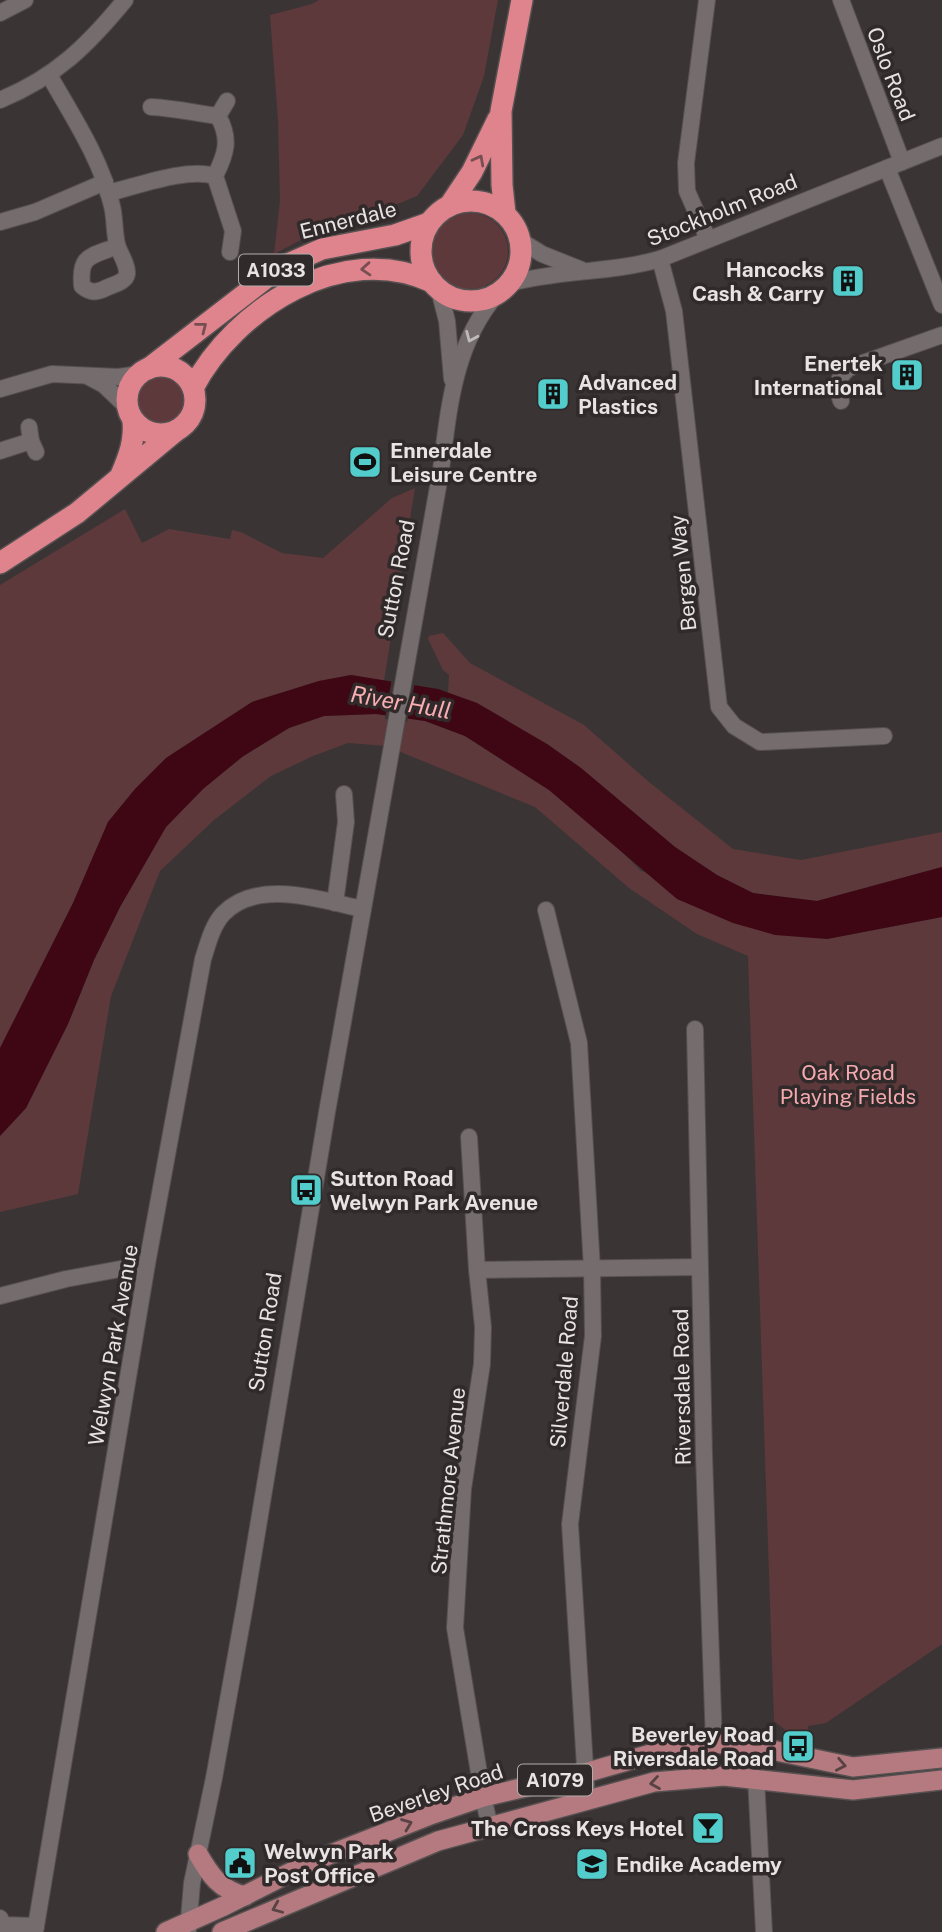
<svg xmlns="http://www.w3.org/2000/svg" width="942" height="1932" viewBox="0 0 942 1932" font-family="'Public Sans',sans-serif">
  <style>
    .green { fill: #5d393c }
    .water { fill: #3f0713 }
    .pier { fill: #3b3434 }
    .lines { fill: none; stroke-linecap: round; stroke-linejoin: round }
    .minor-casing { stroke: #565050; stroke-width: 18 }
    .major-casing { stroke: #565050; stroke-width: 22 }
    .highway-casing { stroke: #565050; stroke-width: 24 }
    .minor { stroke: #746c6d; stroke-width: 16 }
    .major { stroke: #b47a80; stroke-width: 19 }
    .highway { stroke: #df848d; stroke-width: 21 }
    .oneway { stroke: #774e52 }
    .oneway2 { stroke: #c0baba }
    .oneway3 { stroke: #584244 }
    .labels { text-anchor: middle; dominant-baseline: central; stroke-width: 7; stroke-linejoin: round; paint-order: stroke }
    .shield { fill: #312a2a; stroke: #b2acac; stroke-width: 2 }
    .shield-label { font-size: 19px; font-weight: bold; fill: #e9e4e4 }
    .street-label { font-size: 21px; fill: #e9e4e4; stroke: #312a2a }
    .poi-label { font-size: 21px; font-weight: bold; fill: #e9e4e4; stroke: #312a2a; text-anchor: start }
    .park-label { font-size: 21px; fill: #f5a8ae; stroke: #312a2a }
    .water-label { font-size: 23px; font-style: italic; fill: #fbaeb4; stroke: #312a2a }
  </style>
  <rect width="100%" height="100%" fill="#3b3434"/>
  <g class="green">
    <polygon points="319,0 498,0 484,76 463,135 417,196 366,217 322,229 274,254 280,201 278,120 270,15 312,4"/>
    <circle cx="470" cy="251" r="38"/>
    <circle cx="162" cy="400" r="24"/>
    <polygon points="415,488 384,681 351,675 319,681 252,702 166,758 135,789 108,822 73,903 0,1048 0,585 125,509 142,543 169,529 230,539 232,530 241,532 282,553 323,558 392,498"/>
    <polygon points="443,633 470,663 584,725 649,782 733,849 801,860 942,832 942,867 817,901 753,893 717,875 675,847 581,768 547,744 477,703 448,693 449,675 443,670 428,639 429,636"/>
    <polygon points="376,714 425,721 465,736 549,790 612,842 641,871 827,939 942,917 942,1644 826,1723 808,1726 808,1748 774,1721 748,956 697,934 629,888 535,807 386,746 348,743 313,756 271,776 214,820 160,871 111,996 78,1194 0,1212 0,1136 26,1108 68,1024 94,960 120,907 166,827 203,789 242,757 289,728 324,716"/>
  </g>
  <polygon class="water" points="351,675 438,689 477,703 547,744 581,768 675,847 717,875 753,893 817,901 942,867 942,917 827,939 775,935 733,923 677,899 549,790 465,736 425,721 376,714 324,716 289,728 242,757 203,789 166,827 120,907 94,960 68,1024 26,1108 0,1136 0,1048 73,903 108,822 135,789 166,758 252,702 319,681"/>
  <polygon class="pier" points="392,678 415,682 407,722 385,719"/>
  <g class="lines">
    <defs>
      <g id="minor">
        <polyline points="707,0 686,163 687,191 708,239"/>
        <polyline points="841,0 902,162"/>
        <polyline points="0,13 25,0"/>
        <path d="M49 75C73 117 101 159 112 206 115 218 114 231 117 244 119 253 128 264 127 274 126 282 112 285 106 288 96 293 90 293 82 286 79 254 91 257 117 246"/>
        <path d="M0 100C56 77 88 45 125 0"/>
        <path d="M151 107C174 108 195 113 218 116L227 101"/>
        <path d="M218 116C231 139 226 154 215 176L233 231 230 252"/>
        <polyline points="887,168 942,305"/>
        <path d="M108 193C138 186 187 167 215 176"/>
        <polyline points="0,222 35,212 105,182"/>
        <polyline points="521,241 542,254 582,270"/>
        <polyline points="660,259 674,311 719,707 734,726 760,742 884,736"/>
        <path d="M510 283C560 270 611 273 660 259L942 146"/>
        <polyline points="439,290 447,321 452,379"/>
        <polyline points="89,377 104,385 128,408"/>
        <polyline points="0,389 52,374 119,377 139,374"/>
        <path d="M841 401C836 386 836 379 849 368L942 335"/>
        <polyline points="29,427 31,441 36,452"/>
        <polyline points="0,451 31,441"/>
        <polyline points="335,903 346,822 344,794"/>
        <polyline points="546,910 579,1043 592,1269 593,1336 570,1524 587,1799"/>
        <polyline points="695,1029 704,1455 714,1744"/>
        <polyline points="469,1137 477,1270 483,1327 482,1364 463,1489 455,1628 483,1797 490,1827"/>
        <polyline points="477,1270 700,1267"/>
        <polyline points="0,1296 66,1279 147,1264"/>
        <polyline points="756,1778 764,1932"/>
        <polyline points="0,1918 3,1925 36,1926"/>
        <path d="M188 1930 192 1883 214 1778 245 1605 327 1112 441 470C449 407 454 344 497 294"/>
        <path d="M35 1932 147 1264 203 959C208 944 212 926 223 914 257 878 320 900 363 909"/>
      </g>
      <g id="major">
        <path d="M198 1854C210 1875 220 1890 245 1896"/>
        <polyline points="166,1932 224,1906 311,1862 433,1814 483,1797 585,1773 658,1752 714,1744 738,1743 853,1767 942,1758"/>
        <polyline points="222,1932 438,1841 654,1782 724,1776 853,1790 942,1780"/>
      </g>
      <g id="highway">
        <circle cx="471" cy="251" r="50"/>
        <polyline points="450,205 472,172 498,119"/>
        <polyline points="505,213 502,185 501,111 522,0"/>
        <circle cx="161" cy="400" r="34"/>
        <polyline points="148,369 279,268 322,249 395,235 429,223"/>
        <path d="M193 388C235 308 342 240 432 282"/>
        <path d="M121 475C129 456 135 441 133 420"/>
        <polyline points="0,563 77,513 177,430"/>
      </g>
    </defs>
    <use href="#minor" class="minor-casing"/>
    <use href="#major" class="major-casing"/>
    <use href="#highway" class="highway-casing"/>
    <use href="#minor" class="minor"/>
    <use href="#major" class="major"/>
    <use href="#highway" class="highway"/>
  </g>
  <defs><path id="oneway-chevron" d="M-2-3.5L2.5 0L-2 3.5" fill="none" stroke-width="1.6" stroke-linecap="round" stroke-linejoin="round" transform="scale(1.75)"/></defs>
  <g class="oneway">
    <use href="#oneway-chevron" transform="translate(479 160) rotate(-62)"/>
    <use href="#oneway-chevron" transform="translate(366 269) rotate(176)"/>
    <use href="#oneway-chevron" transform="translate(202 327) rotate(-38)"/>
  </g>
  <use class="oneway2" href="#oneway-chevron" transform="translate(471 337) rotate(113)"/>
  <g class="oneway3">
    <use href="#oneway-chevron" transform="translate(841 1765) rotate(11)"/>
    <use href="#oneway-chevron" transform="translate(655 1783) rotate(171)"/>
    <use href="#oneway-chevron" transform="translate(407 1824) rotate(-21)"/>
    <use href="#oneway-chevron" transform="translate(277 1908) rotate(157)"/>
  </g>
  <defs>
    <symbol id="building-square" viewBox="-11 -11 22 22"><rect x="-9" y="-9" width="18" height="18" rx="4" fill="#52cdcc" stroke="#312a2a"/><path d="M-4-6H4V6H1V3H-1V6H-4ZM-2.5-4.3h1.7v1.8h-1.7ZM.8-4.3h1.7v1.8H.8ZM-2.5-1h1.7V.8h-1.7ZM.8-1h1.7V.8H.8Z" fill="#111"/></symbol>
    <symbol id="stadium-square" viewBox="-11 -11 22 22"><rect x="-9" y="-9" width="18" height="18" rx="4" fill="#52cdcc" stroke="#312a2a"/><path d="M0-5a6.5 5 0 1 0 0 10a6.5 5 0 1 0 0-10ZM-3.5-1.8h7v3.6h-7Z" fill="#111"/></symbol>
    <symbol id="bus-square" viewBox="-11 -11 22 22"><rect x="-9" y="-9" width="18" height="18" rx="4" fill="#52cdcc" stroke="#312a2a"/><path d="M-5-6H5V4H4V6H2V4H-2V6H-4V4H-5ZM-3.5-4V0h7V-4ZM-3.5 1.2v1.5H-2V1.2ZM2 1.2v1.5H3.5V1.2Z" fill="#111"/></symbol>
    <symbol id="bar-square" viewBox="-11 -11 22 22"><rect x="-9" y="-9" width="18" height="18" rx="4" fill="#52cdcc" stroke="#312a2a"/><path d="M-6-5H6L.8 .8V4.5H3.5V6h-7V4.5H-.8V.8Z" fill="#111"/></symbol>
    <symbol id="civic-square" viewBox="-11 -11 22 22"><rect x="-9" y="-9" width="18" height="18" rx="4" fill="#52cdcc" stroke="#312a2a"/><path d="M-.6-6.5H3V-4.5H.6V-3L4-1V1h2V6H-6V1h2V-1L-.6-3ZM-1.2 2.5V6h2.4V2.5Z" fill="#111"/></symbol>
    <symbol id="school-square" viewBox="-11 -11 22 22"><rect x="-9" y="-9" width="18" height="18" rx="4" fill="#52cdcc" stroke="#312a2a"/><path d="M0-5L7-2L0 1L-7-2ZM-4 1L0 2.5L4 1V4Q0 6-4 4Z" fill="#111"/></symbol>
  </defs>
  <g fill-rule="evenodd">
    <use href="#building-square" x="829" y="262" width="38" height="38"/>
    <use href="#building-square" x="888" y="356" width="38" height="38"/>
    <use href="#building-square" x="534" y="375" width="38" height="38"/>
    <use href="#stadium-square" x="346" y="443" width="38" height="38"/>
    <use href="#bus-square" x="287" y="1171" width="38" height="38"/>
    <use href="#bus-square" x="779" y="1727" width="38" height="38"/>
    <use href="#bar-square" x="689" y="1809" width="38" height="38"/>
    <use href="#civic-square" x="221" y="1844" width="38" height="38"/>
    <use href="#school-square" x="573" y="1845" width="38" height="38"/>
  </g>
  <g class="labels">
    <g class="shield">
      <rect x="239" y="254.5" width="74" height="31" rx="5"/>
      <rect x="518" y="1764.5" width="74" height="31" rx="5"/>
    </g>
    <g class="shield-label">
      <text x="276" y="270">A1033</text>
      <text x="555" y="1780">A1079</text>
    </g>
    <g class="street-label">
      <text transform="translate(891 74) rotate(69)">Oslo Road</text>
      <text transform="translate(722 210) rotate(-22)">Stockholm Road</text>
      <text transform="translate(348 220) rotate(-14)">Ennerdale</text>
      <text transform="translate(683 573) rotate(-96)">Bergen Way</text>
      <text transform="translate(396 579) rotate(-79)">Sutton Road</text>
      <text transform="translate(265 1332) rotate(-81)">Sutton Road</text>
      <text transform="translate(113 1345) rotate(-80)">Welwyn Park Avenue</text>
      <text transform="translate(564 1372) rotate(-85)">Silverdale Road</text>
      <text transform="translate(682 1387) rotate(-91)">Riversdale Road</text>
      <text transform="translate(448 1481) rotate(-84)">Strathmore Avenue</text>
      <text transform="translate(436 1793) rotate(-19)">Beverley Road</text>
    </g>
    <g class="poi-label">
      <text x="824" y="269" text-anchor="end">Hancocks<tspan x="824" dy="24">Cash &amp; Carry</tspan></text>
      <text x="883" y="363" text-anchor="end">Enertek<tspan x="883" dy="24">International</tspan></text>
      <text x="578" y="382">Advanced<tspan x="578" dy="24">Plastics</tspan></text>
      <text x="390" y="450">Ennerdale<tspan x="390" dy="24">Leisure Centre</tspan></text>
      <text x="330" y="1178">Sutton Road<tspan x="330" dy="24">Welwyn Park Avenue</tspan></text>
      <text x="774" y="1734" text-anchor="end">Beverley Road<tspan x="774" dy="24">Riversdale Road</tspan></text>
      <text x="684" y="1828" text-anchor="end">The Cross Keys Hotel</text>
      <text x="264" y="1851">Welwyn Park<tspan x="264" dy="24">Post Office</tspan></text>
      <text x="616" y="1864">Endike Academy</text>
    </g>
    <g class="park-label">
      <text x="848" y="1072">Oak Road<tspan x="848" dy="24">Playing Fields</tspan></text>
    </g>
    <g class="water-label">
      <text transform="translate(401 702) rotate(10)">River Hull</text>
    </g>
  </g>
</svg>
